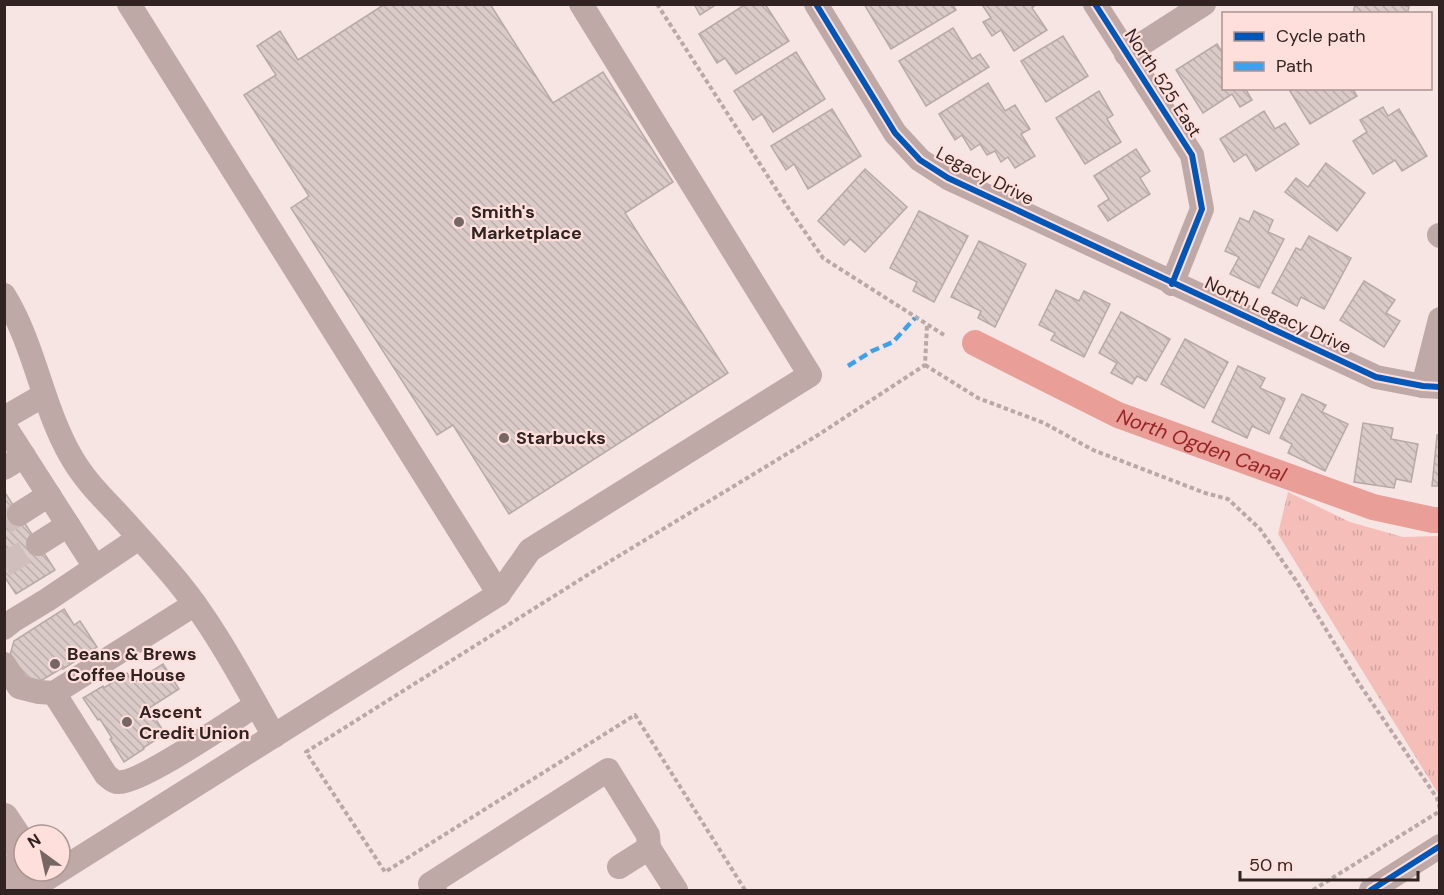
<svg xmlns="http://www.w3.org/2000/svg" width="1444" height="895" viewBox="0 0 1444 895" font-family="'DM Sans',sans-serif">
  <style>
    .grass { fill: url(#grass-tufts) }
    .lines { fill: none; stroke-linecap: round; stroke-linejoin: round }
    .canal { stroke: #e99e97; stroke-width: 26 }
    .building { fill: url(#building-back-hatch); stroke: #b7a9a7; stroke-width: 1.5 }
    .minor-tunnel { stroke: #cfbebc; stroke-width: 24; stroke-dasharray: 24 12; stroke-linecap: butt }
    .path { stroke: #b9a8a7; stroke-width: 4; stroke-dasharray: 4.5 3; stroke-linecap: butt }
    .minor { stroke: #bfa9a7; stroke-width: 24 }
    .major { stroke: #c0a9a7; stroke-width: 30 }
    .quiet { stroke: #3ea2ea; stroke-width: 4.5; stroke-dasharray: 9 4.5; stroke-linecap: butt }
    .cycleway-casing { stroke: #fedfdb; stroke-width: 10 }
    .cycleway { stroke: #0057b8; stroke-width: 6 }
    .poi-dot { fill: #766765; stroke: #fedfdb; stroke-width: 2 }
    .labels { text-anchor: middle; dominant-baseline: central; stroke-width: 4.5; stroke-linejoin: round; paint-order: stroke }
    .street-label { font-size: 18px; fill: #312321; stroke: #fedfdb }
    .poi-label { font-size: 18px; font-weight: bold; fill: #312321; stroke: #fedfdb; text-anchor: start }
    .water-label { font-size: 20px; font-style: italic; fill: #992224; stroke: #fedfdb }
  </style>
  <defs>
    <pattern id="grass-tufts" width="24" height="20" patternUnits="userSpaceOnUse" patternTransform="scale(1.5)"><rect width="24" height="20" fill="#f5beb9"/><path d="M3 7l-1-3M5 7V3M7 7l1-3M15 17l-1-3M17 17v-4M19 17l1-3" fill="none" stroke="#d2a39f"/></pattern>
    <pattern id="building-back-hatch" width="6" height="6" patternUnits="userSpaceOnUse" patternTransform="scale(1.5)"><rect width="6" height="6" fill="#dacbc9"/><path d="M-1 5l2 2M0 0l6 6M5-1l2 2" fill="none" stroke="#bcaeac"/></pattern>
  </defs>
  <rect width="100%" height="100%" fill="#f6e5e3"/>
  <polygon class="grass" points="1288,492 1350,522 1403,537 1439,536 1439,795 1278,534"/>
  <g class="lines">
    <path class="canal" id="s1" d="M975 343 1118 415 1373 507 1433 520H1440"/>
  </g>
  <g class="building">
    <polygon points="385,4 490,4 553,103 603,72 673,182 625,213 728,373 509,514 453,425 437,435 291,208 309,196 244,95 276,75 257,46 280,31 298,60"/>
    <polygon points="694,4 717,4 700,15"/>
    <polygon points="746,4 765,4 789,41 736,74 725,58 717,63 699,34"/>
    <polygon points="864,4 952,4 956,10 891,49"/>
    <polygon points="985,4 1037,4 1032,8 1047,30 1014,51 1001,30 992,36 983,22 991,18 983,6"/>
    <polygon points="1355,4 1399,4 1409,7 1407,14 1353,14"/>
    <polygon points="953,28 972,59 980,54 989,67 926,106 899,61"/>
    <polygon points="1063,36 1088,76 1046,102 1021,61"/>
    <polygon points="1217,44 1224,55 1224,88 1245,88 1252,100 1240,107 1232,94 1203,113 1176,70"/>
    <polygon points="796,52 825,99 773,132 762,114 753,120 734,91"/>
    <polygon points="988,83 1005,111 1015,105 1030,129 1021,134 1035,156 1015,168 1008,157 1001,162 995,151 987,155 980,144 971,150 962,135 955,140 939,114"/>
    <polygon points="1293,88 1352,88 1357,96 1310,124 1290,91"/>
    <polygon points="1099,91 1113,115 1107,119 1121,142 1085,164 1056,118"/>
    <polygon points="1383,107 1388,116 1399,109 1427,156 1402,171 1395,160 1373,174 1353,141 1367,132 1360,120"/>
    <polygon points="832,109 861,156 808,189 794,164 786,170 771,146"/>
    <polygon points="1264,111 1275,129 1285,123 1299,144 1256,171 1246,154 1234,162 1220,139"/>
    <polygon points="1136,149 1150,171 1140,178 1150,194 1108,221 1098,206 1109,199 1094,176"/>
    <polygon points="1326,163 1365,193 1337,231 1285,192 1296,178 1308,187"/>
    <polygon points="865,169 907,207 865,252 850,239 844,245 818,221"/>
    <polygon points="919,211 968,236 934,302 913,291 917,282 890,268"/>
    <polygon points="1254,211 1273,220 1268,232 1284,239 1259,288 1230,274 1239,257 1225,251 1240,218 1249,222"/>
    <polygon points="1309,236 1351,258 1324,309 1301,297 1297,306 1272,293 1296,248 1301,250"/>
    <polygon points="979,241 1026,264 995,327 978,318 981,311 951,297"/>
    <polygon points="1364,281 1395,300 1386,313 1400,321 1384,347 1340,320"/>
    <polygon points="1056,290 1079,301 1084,291 1110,304 1084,357 1051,340 1055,333 1039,325"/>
    <polygon points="1121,312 1170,339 1146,381 1137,376 1132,384 1111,373 1117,363 1099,353"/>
    <polygon points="1185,339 1228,362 1204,408 1161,384"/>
    <polygon points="1238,366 1265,378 1260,388 1285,399 1269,434 1252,426 1247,438 1212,422"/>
    <polygon points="1302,394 1326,405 1322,412 1348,424 1325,471 1288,453 1292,444 1280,438"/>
    <polygon points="1363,423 1393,428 1391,439 1418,444 1411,482 1396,479 1394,488 1354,482"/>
    <polygon points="1437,435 1440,435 1440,486 1432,486"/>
    <polygon points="4,491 55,570 16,594 4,576"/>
    <polygon points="64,609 74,625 80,621 97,647 63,669 62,668 39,682 27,680 10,655 14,641"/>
    <polygon points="163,664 179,689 149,708 165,734 143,748 144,749 124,762 110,739 112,738 100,719 98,720 83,698 103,686 104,688 127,673 133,683"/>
  </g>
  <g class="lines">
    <g class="minor-tunnel">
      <polyline points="4,523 19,514"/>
      <polyline points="4,565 38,544"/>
    </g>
    <g class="path">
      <polyline points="657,4 785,203 823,258 944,335"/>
      <polyline points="925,365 978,398 1044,423 1093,450 1205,493 1228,499 1260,529 1297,582 1360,685 1437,798 1440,809"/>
      <polyline points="745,890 635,715 385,872 306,752 589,574 818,435 925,365 927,325"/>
      <polyline points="1313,890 1440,811"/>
    </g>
    <g class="minor">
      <polyline points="129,4 499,594"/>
      <polyline points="816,4 895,133 920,160 948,178 1376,377 1423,386 1440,387"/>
      <polyline points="1095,4 1192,155 1202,209 1172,284"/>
      <polyline points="1126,54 1204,4"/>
      <polyline points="1439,235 1440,236"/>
      <path d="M4 295C35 345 42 407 72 458 84 479 101 496 118 514 138 536 159 559 178 582 215 627 245 685 274 736"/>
      <polyline points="1423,386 1440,319"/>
      <polyline points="4,418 44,395"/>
      <polyline points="4,425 95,567"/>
      <polyline points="4,468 24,456"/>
      <polyline points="19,514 49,495"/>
      <polyline points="38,544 68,525"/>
      <polyline points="4,628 14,620 47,600 139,538"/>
      <polyline points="4,664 19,687 39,692 54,693 195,604"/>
      <path d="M54 693 106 775C110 778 113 782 118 782 138 785 234 719 256 705"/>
      <polyline points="619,867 649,848 676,890"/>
      <polyline points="29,890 499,594 530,550 810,375 581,4"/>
      <polyline points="435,890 430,884 608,770 648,835 649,848"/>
      <polyline points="1371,890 1440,846"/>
    </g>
    <g class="major">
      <polyline points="4,818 18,839 24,863"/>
      <polyline points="4,870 31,889"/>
    </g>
    <polyline class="quiet" points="848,366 872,351 893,342 915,318"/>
    <defs>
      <g id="cycleway">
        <polyline points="816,4 895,133 920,160 948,178 1376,377 1423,386 1440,387"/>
        <polyline points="1095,4 1192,155 1202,209 1172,284"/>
        <polyline points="1371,890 1440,846"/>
      </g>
    </defs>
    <use href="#cycleway" class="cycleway-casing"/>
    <use href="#cycleway" class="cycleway"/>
  </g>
  <g class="poi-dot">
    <circle cx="459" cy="222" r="6"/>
    <circle cx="504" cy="438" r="6"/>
    <circle cx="55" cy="664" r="6"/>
    <circle cx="127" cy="722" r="6"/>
  </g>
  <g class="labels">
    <g class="street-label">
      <text transform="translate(1163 83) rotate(57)">North 525 East</text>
      <text transform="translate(985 176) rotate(27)">Legacy Drive</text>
      <text transform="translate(1278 315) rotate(25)">North Legacy Drive</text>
    </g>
    <g class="poi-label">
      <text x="471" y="212">Smith's<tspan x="471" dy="21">Marketplace</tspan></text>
      <text x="516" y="438">Starbucks</text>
      <text x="67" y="654">Beans &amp; Brews<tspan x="67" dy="21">Coffee House</tspan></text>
      <text x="139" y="712">Ascent<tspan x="139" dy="21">Credit Union</tspan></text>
    </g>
    <g class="water-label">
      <text stroke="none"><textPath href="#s1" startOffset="249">North Ogden Canal</textPath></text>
    </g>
  </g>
  <rect width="1444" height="895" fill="none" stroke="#312321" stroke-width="12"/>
  <rect x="1222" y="12" width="210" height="78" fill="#fedfdb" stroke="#ac9491" stroke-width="1.5"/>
  <rect x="1234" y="32" width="30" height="9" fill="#0057b8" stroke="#ac9491" stroke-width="1.5"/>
  <text x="1276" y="42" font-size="18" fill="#312321">Cycle path</text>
  <rect x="1234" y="62" width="30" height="9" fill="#3ea2ea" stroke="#ac9491" stroke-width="1.5"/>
  <text x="1276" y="72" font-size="18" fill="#312321">Path</text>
  <g transform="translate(42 853) rotate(327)"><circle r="28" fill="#fedfdb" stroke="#ac9491" stroke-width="1.5"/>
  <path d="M0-4.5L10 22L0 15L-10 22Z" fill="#766765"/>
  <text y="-9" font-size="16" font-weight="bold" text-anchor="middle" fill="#312321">N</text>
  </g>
  <path d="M1240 871v9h178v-9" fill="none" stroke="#312321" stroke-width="3"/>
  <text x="1249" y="871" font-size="18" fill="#312321" stroke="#fedfdb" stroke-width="4.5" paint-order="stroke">50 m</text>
</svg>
